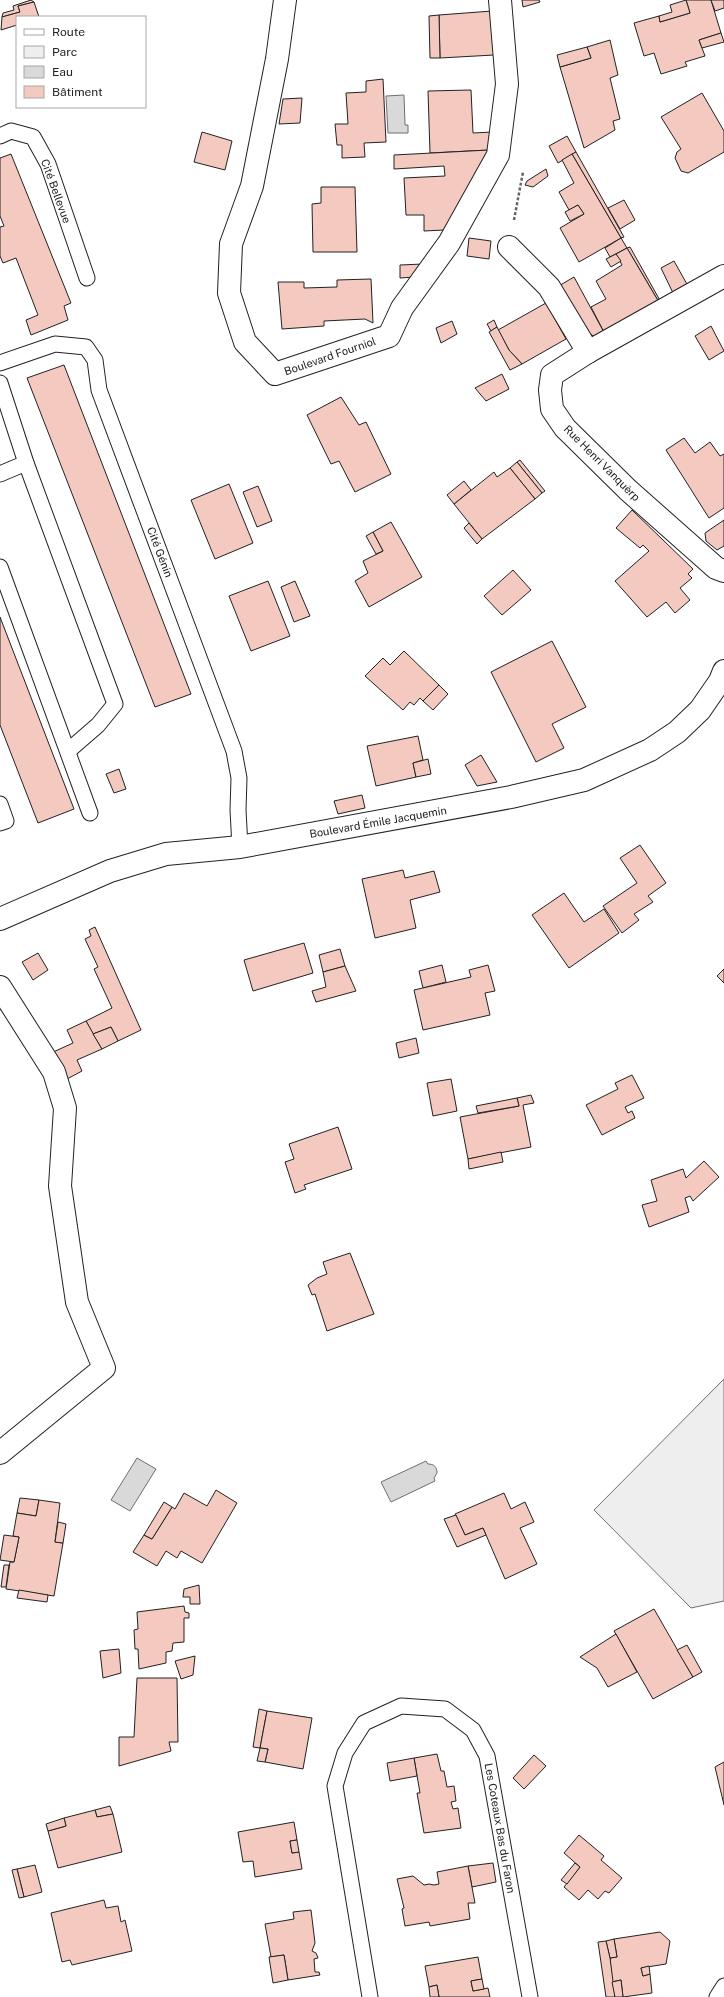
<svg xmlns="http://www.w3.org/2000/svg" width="724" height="1997" viewBox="0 0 724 1997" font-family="'Public Sans',sans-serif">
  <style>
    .green { fill: #eee; stroke: #6f6f6f }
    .water { fill: #d9d9d9; stroke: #6f6f6f }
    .building { fill: #f3c9c0; stroke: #222 }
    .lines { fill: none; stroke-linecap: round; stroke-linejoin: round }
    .service-casing { stroke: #222; stroke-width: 17 }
    .minor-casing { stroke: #222; stroke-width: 24 }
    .secondary-casing { stroke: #222; stroke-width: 24 }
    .path { stroke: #646464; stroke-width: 2.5; stroke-dasharray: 3 2; stroke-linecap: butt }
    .service { stroke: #fff; stroke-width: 15 }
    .minor { stroke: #fff; stroke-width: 22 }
    .secondary { stroke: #fff; stroke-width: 22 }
    .labels { text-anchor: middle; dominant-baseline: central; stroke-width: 3; stroke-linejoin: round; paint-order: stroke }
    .street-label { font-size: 11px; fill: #222; stroke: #fff }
  </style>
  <rect width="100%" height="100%" fill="#fff"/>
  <polygon class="green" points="724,1379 724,1601 691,1608 594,1510"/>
  <g class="water">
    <polygon points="404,95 405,125 408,125 408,133 388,133 386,96"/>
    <polygon points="137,1458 156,1469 130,1511 111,1500"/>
    <path d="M426 1461 428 1464C434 1464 437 1467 437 1473L434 1478 435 1481 391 1502 381 1482Z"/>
  </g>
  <g class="building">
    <polygon points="31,0 34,2 18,6 20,12 2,17 3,13 14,10 13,6"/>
    <polygon points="522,0 539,0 540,2 523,7"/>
    <polygon points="686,0 711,0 721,33 699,40 705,56 685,62 687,66 661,74 654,53 644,56 634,23 659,16 660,22 690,13"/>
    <polygon points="686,0 690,13 660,22 659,16 672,12 670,5"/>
    <polygon points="711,0 724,0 724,8 715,11"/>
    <polygon points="34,2 39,17 17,17 17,25 1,30 2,17 20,12 18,6"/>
    <polygon points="492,11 494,55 440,58 439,15"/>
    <polygon points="439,15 440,58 430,58 429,16"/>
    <polygon points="721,33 724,42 702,48 699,40"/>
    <polygon points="610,40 618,75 610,78 620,119 613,121 615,130 584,148 560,67 591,58 587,47"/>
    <polygon points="587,47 591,58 560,67 557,55"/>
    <polygon points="383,79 386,142 364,143 365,157 342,158 342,145 337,145 335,124 348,124 346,93 366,92 366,81"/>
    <polygon points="471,90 473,133 493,132 489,150 430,153 428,91"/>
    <polygon points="702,93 724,131 724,152 688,173 681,171 675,158 677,152 681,149 661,117"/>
    <polygon points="302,98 300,123 279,124 283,99"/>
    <polygon points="202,132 232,141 225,170 194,162"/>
    <polygon points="567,136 576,152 558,163 549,146"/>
    <polygon points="489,150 444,230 424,231 424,215 406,215 404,178 445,176 444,166 394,169 394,155"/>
    <polygon points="576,152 624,237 621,238 572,154"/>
    <polygon points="11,154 71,303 64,306 68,320 31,335 26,320 38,315 16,258 3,263 0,256 0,227 4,226 0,216 0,158"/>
    <polygon points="572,154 621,238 579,262 560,228 584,214 578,205 569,210 559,192 574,183 562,160"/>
    <polygon points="546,169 548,176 533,187 525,185 527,181"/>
    <polygon points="321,187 355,187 357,252 313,252 312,204 321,203"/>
    <polygon points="624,200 635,220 620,229 608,208"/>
    <polygon points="578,205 584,214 570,221 565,212"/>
    <polygon points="469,238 491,241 489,259 467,256"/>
    <polygon points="621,238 627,248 610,257 605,248"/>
    <polygon points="630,247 662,304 660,304 627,248"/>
    <polygon points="627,248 660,304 606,336 591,307 606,299 596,281 622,265 616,254"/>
    <polygon points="616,254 621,261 611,267 606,259"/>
    <polygon points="674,261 688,286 673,293 661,268"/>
    <polygon points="423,264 415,277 400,278 400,265"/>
    <polygon points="574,277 606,336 599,340 582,328 557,287"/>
    <polygon points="371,279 373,323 365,319 324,321 324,326 282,329 278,282 304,282 304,288 337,287 337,280"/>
    <polygon points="546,303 566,339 522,364 509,350 498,330"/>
    <polygon points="494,320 497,327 491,331 487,324"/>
    <polygon points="452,321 457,334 441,343 436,328"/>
    <polygon points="711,326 724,351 709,360 695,336"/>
    <polygon points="497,327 509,350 522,364 510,370 489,332"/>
    <polygon points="64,365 191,694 155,707 27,378"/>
    <polygon points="502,374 509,389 486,401 475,388"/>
    <polygon points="341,397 359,425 366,422 391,474 355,492 339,461 331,464 307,415"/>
    <polygon points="684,438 695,453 710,442 720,456 724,454 724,508 709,518 666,450"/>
    <polygon points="520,460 545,491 542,493 517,462"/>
    <polygon points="517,462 542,493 535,499 510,468"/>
    <polygon points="510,468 535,499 482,539 454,504 494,472 497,477"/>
    <polygon points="464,481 471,490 454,504 447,495"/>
    <polygon points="229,484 253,543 215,559 191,500"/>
    <polygon points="258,486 272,521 257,527 243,492"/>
    <polygon points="632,510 693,569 688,574 692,578 680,588 690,600 675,613 666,602 647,617 615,581 649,551 643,545 640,548 616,528"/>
    <polygon points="724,520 724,546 717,550 706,541 705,533"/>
    <polygon points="391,522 422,577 369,607 355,581 368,573 363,561 383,551 373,532"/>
    <polygon points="469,523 482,539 477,544 464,528"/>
    <polygon points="373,532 383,551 376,554 366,536"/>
    <polygon points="513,570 531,590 502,615 484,596"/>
    <polygon points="268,581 290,636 251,651 229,596"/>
    <polygon points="295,581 310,616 294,622 281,587"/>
    <polygon points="0,617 74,809 38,823 0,725"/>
    <polygon points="552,641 586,707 552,724 564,748 536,762 491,672"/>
    <polygon points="404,651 439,685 423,701 420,698 414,705 410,702 403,710 365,676 383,658 390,665"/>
    <polygon points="439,685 448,694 433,710 423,701"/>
    <polygon points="418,736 423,760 413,763 416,777 376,786 367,746"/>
    <polygon points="481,755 497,782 477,786 465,765"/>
    <polygon points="428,759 431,774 416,777 413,763"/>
    <polygon points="119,769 126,789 114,793 106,774"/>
    <polygon points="362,795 365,808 338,814 334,801"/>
    <polygon points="640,845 666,883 648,896 653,902 634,914 639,920 622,933 603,906 637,883 620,858"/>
    <polygon points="403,870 405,878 434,871 440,892 410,900 416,928 375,938 362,879"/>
    <polygon points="564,893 584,922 604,909 619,933 569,968 532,915"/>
    <polygon points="95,927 141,1030 118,1041 111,1027 93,1034 86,1021 112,1008 94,969 98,967 85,939 91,936 89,930"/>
    <polygon points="304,943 313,973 253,991 244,960"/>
    <polygon points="340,949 345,966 323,972 319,955"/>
    <polygon points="38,953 48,970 33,980 22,962"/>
    <polygon points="442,965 446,982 423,988 419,971"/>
    <polygon points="488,965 495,991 485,993 490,1015 423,1030 414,990 471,977 469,970"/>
    <polygon points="345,966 356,991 316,1002 312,991 326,987 323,972"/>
    <polygon points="724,969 724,983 717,976"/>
    <polygon points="86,1021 102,1049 77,1060 82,1071 67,1079 51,1053 73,1043 67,1030"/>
    <polygon points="111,1027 118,1041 102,1049 93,1034"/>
    <polygon points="416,1038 419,1053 399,1058 396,1043"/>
    <polygon points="632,1075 644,1098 625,1107 628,1113 632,1111 635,1118 602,1135 586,1105 618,1089 615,1083"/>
    <polygon points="451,1079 457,1111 433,1116 427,1083"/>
    <polygon points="531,1095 534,1103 523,1105 531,1147 468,1159 460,1117 519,1106 517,1098"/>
    <polygon points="517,1098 519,1106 478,1113 476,1106"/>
    <polygon points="338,1127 352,1169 304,1185 306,1189 295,1193 285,1162 294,1159 289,1144"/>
    <polygon points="501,1152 503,1162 469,1169 468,1159"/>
    <polygon points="704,1161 719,1177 693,1201 690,1196 685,1198 689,1212 649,1227 642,1205 657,1201 651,1180 683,1169 686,1178"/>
    <polygon points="350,1253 374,1314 327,1331 315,1294 312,1295 308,1285 317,1278 327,1274 323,1262"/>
    <polygon points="216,1490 237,1503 202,1563 181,1551 177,1558 166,1551 157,1566 133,1552 144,1535 152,1539 172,1507 175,1509 184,1493 207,1506"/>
    <polygon points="504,1493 511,1509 525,1502 534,1522 520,1528 537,1564 505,1579 483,1528 465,1535 455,1514"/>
    <polygon points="20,1498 39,1500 36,1516 17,1513"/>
    <polygon points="39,1500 60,1503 55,1542 63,1543 54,1596 6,1589 10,1562 14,1562 19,1537 13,1536 17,1513 36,1516"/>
    <polygon points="164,1502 172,1507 152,1539 144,1535"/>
    <polygon points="456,1515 465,1535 483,1528 486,1535 457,1547 444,1519"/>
    <polygon points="58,1522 66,1524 63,1543 55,1542"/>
    <polygon points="4,1535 19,1537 14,1562 0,1560"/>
    <polygon points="4,1565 9,1565 6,1587 1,1587"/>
    <polygon points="199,1585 200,1604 190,1604 190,1597 183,1597 184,1589"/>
    <polygon points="19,1590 48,1595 47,1602 17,1598"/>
    <polygon points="184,1606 185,1612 189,1613 189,1618 184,1618 184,1642 173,1643 172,1651 166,1652 166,1663 139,1669 138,1649 135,1649 134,1630 138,1629 137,1612"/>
    <polygon points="654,1609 693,1677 653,1699 614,1631"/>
    <polygon points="616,1634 637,1672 608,1687 597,1668 580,1657"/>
    <polygon points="687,1645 702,1672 693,1677 677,1650"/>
    <polygon points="119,1649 121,1673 103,1678 100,1651"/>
    <polygon points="195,1656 193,1675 181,1679 175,1661"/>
    <polygon points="137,1678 177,1678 178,1742 169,1742 171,1751 119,1766 119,1737 134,1737"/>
    <polygon points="259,1709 267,1711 260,1748 253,1747"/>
    <polygon points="267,1711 312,1718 303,1769 265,1762 268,1749 260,1748"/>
    <polygon points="260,1748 268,1749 265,1762 257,1761"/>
    <polygon points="437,1754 441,1771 444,1771 447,1787 454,1786 456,1801 451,1802 453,1809 458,1808 461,1828 424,1833 417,1793 420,1793 414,1758"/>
    <polygon points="534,1755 546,1766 524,1789 513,1778"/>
    <polygon points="414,1758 417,1776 390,1781 387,1763"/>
    <polygon points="724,1762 724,1805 715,1767"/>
    <polygon points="110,1806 113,1814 97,1817 95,1810"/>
    <polygon points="95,1810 97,1817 113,1814 122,1852 58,1868 48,1831 66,1826 64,1818"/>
    <polygon points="64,1818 66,1826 48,1831 46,1824"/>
    <polygon points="294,1822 297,1840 290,1841 292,1853 299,1852 302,1869 255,1877 253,1861 243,1862 238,1832"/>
    <polygon points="579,1835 604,1856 601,1860 622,1878 609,1893 605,1891 598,1899 588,1890 579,1900 564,1887 580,1867 564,1853"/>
    <polygon points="297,1840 299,1852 292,1853 290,1841"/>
    <polygon points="493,1863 496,1882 472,1887 468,1866"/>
    <polygon points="575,1863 580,1867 567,1884 561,1880"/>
    <polygon points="35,1865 42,1892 24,1897 17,1869"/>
    <polygon points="468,1866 475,1903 468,1903 470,1919 430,1926 429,1922 405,1926 402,1909 404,1908 397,1879 413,1876 424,1885 429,1884 434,1885 439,1884 437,1872"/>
    <polygon points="17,1869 24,1897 19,1898 12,1870"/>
    <polygon points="104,1900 106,1908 118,1906 121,1922 125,1920 132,1951 72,1965 70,1960 62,1962 51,1913"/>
    <polygon points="311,1910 315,1943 312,1951 316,1953 318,1958 314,1959 315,1972 319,1972 320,1975 288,1980 284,1955 271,1957 265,1924 294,1919 293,1912"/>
    <polygon points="660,1932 670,1941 666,1964 641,1968 643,1976 650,1974 652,1993 623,1997 621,1980 612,1982 610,1958 617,1957 614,1939"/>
    <polygon points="614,1939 617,1957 610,1958 606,1941"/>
    <polygon points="606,1941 610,1958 615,1997 606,1997 598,1942"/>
    <polygon points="284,1955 288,1980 273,1983 269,1957"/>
    <polygon points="478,1957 482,1979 471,1981 473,1991 488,1988 490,1997 439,1997 437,1985 429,1987 425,1966"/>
    <polygon points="649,1966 650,1974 643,1976 641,1968"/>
    <polygon points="482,1979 484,1989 473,1991 471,1981"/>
    <polygon points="621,1980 623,1997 615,1997 612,1982"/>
    <polygon points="437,1985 439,1997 430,1997 429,1987"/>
  </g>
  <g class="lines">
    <defs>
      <g id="service">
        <polyline points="0,136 11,131 33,137 48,164 87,278"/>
        <polyline points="0,363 55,344 86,347 95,360 99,390 234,751 239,778 238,810 240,847"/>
        <polyline points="0,383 26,463 115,704 98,725 68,751"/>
        <polyline points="0,474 26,463"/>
        <polyline points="0,567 90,813"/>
        <polyline points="0,804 6,821 0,823"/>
        <polyline points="370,1997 335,1786 345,1753 364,1723 401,1706 445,1709 473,1730 487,1756 530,1997"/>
        <polyline points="717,1997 724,1986"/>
      </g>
      <g id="minor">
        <polyline points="285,0 277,59 252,186 231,244 229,293 245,342 275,374 389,336 402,308 449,243 498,155 507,84 500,0"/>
        <polyline points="509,247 549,287 588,352"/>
        <polyline points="724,276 588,352 552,375 550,390 552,409 565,428 628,490 716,568 724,571"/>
        <polyline points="0,987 54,1072 65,1108 60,1186 77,1302 104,1368 0,1453"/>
      </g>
      <polyline id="secondary" points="0,919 110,871 166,854 240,847 511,797 584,780 650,750 677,732 700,710 720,681 724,671"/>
    </defs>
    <use href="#service" class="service-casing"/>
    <use href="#minor" class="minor-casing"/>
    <use href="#secondary" class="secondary-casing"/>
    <polyline class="path" points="514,220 523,172"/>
    <use href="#service" class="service"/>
    <use href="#minor" class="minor"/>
    <use href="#secondary" class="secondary"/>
  </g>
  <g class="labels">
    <g class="street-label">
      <text transform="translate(56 191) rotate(70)">Cité Bellevue</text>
      <text transform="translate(330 356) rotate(-19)">Boulevard Fourniol</text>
      <text transform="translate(602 463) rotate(45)">Rue Henri Vanquèrp</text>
      <text transform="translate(160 552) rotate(69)">Cité Génin</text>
      <text transform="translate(378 822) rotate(-10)">Boulevard Émile Jacquemin</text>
      <text transform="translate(500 1828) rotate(80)">Les Coteaux Bas du Faron</text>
    </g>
  </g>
  <rect x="16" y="16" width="130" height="92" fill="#ffffff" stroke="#a7a7a7"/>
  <rect x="24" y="29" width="20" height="6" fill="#ffffff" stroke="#a7a7a7"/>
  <text x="52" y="36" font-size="12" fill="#222222">Route</text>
  <rect x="24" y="46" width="20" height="12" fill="#eeeeee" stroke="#a7a7a7"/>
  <text x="52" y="56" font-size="12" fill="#222222">Parc</text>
  <rect x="24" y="66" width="20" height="12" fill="#d9d9d9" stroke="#a7a7a7"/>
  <text x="52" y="76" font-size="12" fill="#222222">Eau</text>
  <rect x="24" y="86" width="20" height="12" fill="#f3c9c0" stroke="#a7a7a7"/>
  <text x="52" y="96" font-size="12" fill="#222222">Bâtiment</text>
</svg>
